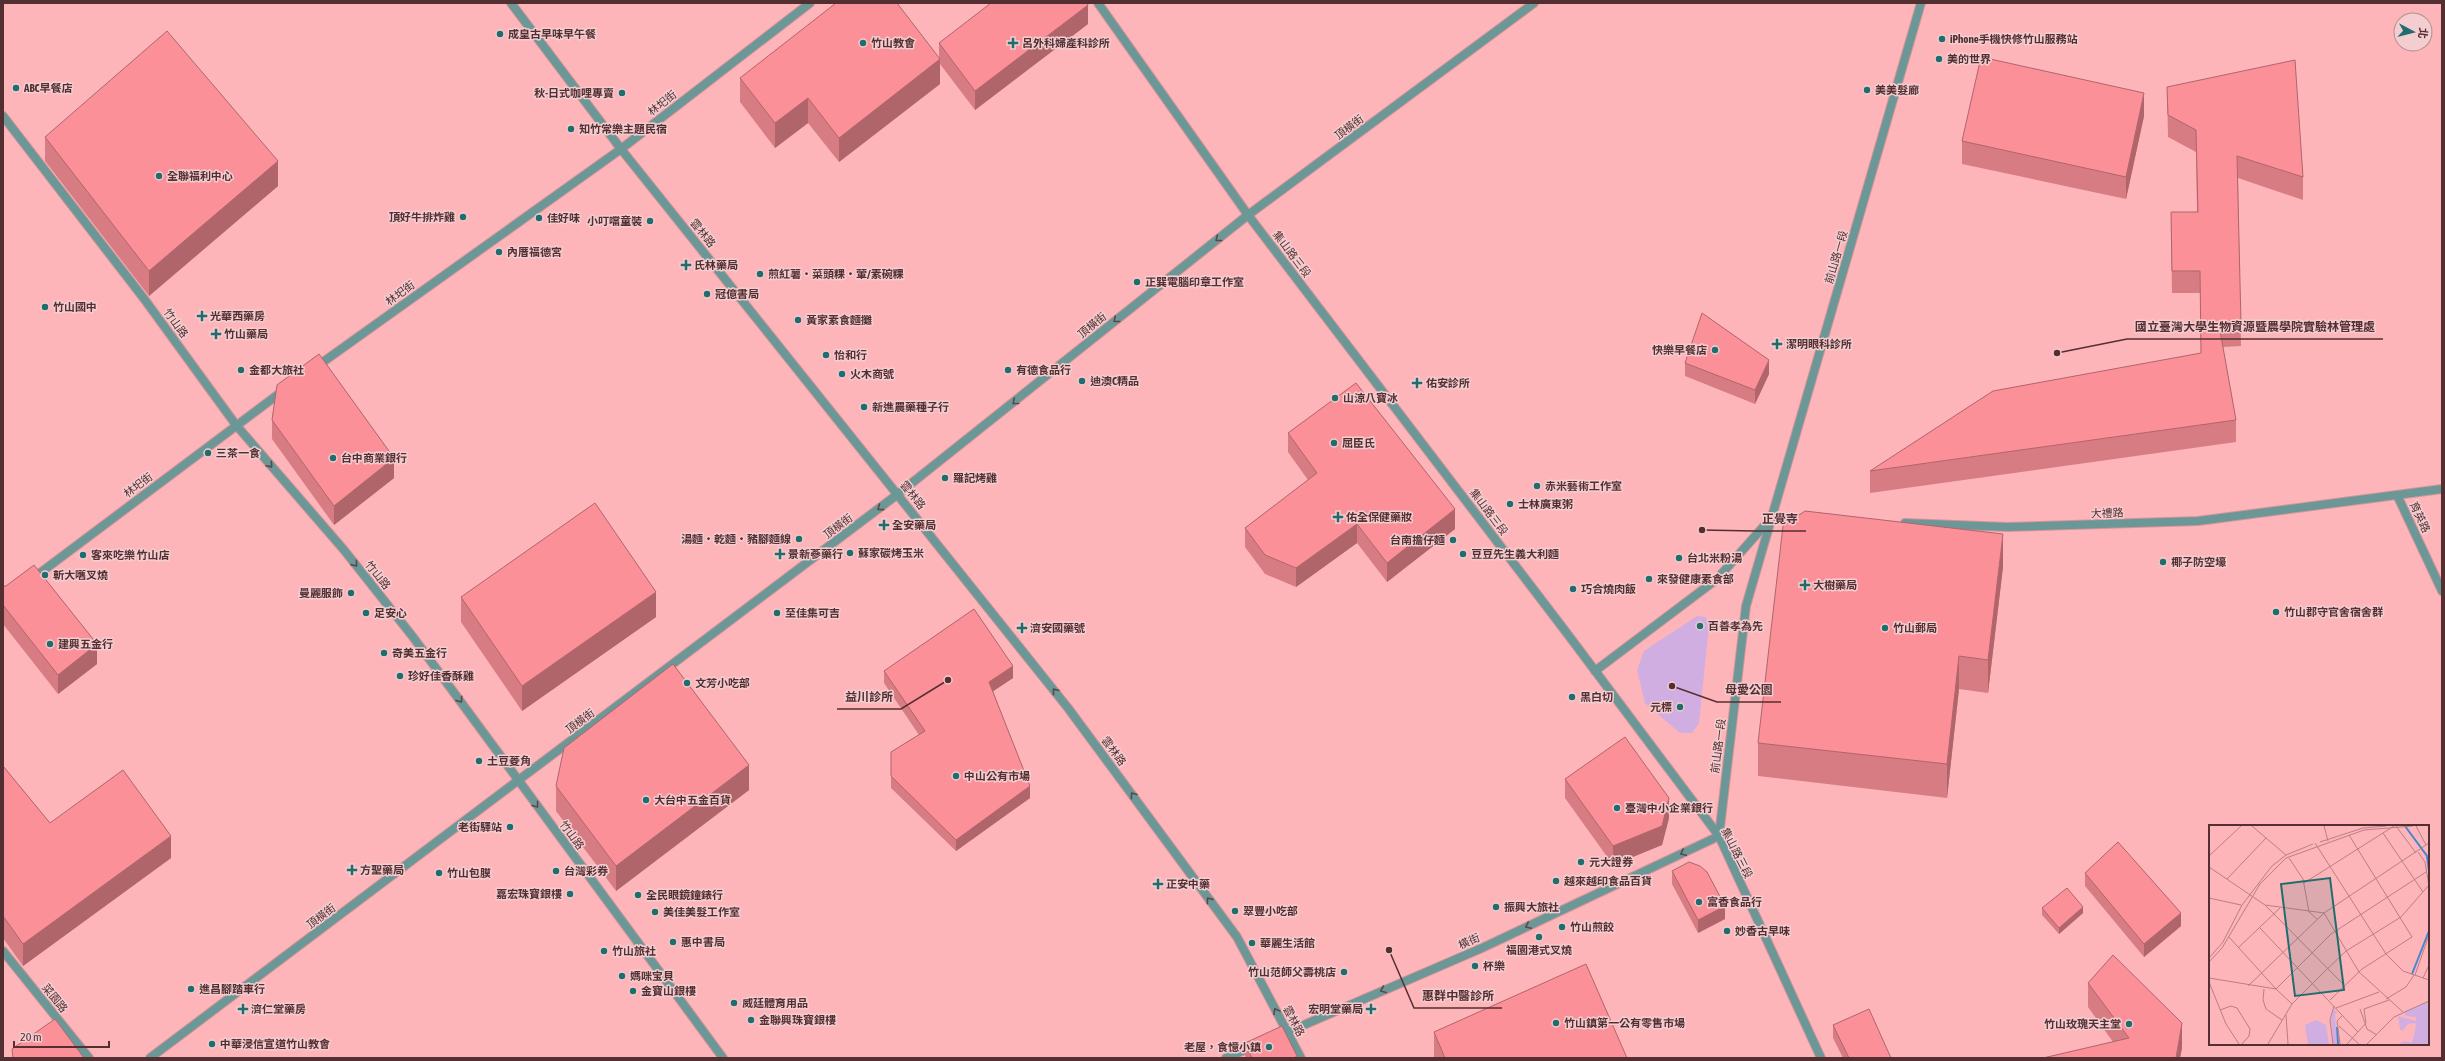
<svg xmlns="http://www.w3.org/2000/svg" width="2445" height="1061" viewBox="0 0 2445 1061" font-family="'Asap Condensed','Noto Sans TC',sans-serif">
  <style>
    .green { fill: #d1aee2 }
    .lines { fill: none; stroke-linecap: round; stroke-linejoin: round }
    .minor-casing { stroke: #d49599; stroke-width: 10 }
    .minor { stroke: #6c9797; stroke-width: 8 }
    .wall { fill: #d87c84 }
    .shaded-wall { fill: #b0656b }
    .building { fill: #fb9099; stroke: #b0656b }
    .oneway { stroke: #59494b }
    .poi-dot { fill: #216d6d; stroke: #f3cdcf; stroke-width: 1.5 }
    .labels { text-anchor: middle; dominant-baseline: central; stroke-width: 3; stroke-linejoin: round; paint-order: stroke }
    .poi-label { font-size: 11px; font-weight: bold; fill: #532f32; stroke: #f3cdcf; text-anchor: start }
    .street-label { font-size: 11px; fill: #532f32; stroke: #f3cdcf }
    .inset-river { fill: none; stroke: #4985cf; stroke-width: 2 }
    .inset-road { fill: none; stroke: #b97f84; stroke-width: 1 }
    .view { fill: #216d6d; fill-opacity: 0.15; stroke: #216d6d; stroke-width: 2 }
    .inset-edge { fill: none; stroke: #532f32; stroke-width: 2 }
    .leader { fill: none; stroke: #532f32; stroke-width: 1.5 }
    .callout-dot { fill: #532f32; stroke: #f3cdcf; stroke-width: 1.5 }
    .callout-label { font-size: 12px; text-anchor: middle; font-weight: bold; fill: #532f32; stroke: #f3cdcf; stroke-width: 3; stroke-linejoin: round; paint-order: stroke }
  </style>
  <rect width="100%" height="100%" fill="#fdb5ba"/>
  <polygon class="green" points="1697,616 1706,617 1709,626 1699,723 1692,733 1680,733 1645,703 1637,670 1644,651"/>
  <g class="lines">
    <defs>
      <g id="minor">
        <polyline points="511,3 621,149 1068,708 1237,937 1301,1058"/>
        <polyline points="1098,3 1248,215 1566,632 1719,836 1821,1058"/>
        <polyline points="3,116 145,300 236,425 344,550 413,637 723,1058"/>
        <polyline points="316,367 621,149 810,3"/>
        <polyline points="2398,497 2442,591"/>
        <polyline points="1905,523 2007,527 2198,521 2442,489"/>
        <polyline points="32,579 284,390"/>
        <polyline points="1595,671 1717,579 1772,517 1804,519"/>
        <polyline points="3,951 89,1058"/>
        <polyline points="1276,1037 1482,948 1719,836 1746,606 1921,3"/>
        <polyline points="150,1058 898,494 1248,215 1534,3"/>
        <polyline points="1226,1058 1254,1046"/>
      </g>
    </defs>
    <use href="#minor" class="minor-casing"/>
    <use href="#minor" class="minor"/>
  </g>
  <g class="wall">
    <polygon points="1088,24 975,110 940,64 940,84 839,162 808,123 775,148 740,102 740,78 939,57 939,43"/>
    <polygon points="2167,87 2303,177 2303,200 2238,178 2241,346 2223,347 2236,420 2236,442 1870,493 1870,471 2201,353 2200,293 2172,293 2171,235 2171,212 2197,212 2196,152 2168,137"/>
    <polygon points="2144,116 2126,199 1962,164 1962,141"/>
    <polygon points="45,137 278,186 149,296 45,161"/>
    <polygon points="1685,363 1769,374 1755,404 1685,376"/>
    <polygon points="272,420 394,478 334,525 272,439"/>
    <polygon points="1288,433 1455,529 1387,582 1357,543 1296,587 1265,574 1245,547 1245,528 1308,480 1288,452"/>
    <polygon points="2003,567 1988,693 1959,689 1947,798 1758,776 1758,743"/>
    <polygon points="3,586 97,664 58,694 3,624"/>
    <polygon points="461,597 656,617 522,711 461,622"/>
    <polygon points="884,671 1013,678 993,691 1030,798 956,851 891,788 891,752 919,735 884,683"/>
    <polygon points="3,766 50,823 171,858 23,966 3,938"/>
    <polygon points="1565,779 1669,818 1662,845 1613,865 1565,798"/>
    <polygon points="556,786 749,790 616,891 556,811"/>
    <polygon points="1672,871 1725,919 1698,933 1672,884"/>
    <polygon points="2085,873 2181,926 2144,957 2085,886"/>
    <polygon points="2042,908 2083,913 2059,934 2042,915"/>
    <polygon points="2088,983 2182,1048 2180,1058 2043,1058 2113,1042 2088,1007"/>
    <polygon points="1833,1025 1891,1058 1843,1058 1833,1038"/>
    <polygon points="1434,1032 1627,1058 1434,1058"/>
    <polygon points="1245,1043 1297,1058 1246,1058 1245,1056"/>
  </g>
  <g class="shaded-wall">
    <polygon points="1088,5 1088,24 975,110 975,91"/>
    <polygon points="940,59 940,84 839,162 839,138"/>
    <polygon points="2144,93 2144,116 2126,199 2126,177"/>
    <polygon points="808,98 808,123 775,148 775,123"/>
    <polygon points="278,161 278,186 149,296 149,271"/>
    <polygon points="1769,360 1769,374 1755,404 1755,390"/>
    <polygon points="394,458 394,478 334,525 334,506"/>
    <polygon points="1455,509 1455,529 1387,582 1387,563"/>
    <polygon points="1357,524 1357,543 1296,587 1296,568"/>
    <polygon points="2003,534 2003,567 1988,693 1988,660"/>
    <polygon points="656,592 656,617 522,711 522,686"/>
    <polygon points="97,644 97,664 58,694 58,675"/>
    <polygon points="1959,656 1959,689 1947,798 1947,764"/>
    <polygon points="1013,666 1013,678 989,694 989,682"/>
    <polygon points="749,765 749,790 616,891 616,866"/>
    <polygon points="1030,786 1030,798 956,851 956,840"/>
    <polygon points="1669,798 1669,818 1662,845 1613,865 1613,846"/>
    <polygon points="171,836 171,858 23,966 23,944"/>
    <polygon points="1725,906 1725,919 1698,933 1698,920"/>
    <polygon points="2083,907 2083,913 2059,934 2059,928"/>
    <polygon points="2181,913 2181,926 2144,957 2144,944"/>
    <polygon points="2182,1023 2182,1048 2180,1058 2176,1058"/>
  </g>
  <g class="building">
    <polygon points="836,3 897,3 940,59 839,138 808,98 775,123 740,78"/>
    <polygon points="991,3 1087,3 1088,5 975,91 939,43"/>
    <polygon points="167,31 278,161 149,271 45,137"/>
    <polygon points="1981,57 2144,93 2126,177 1962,141"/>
    <polygon points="2295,60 2303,177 2237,156 2241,324 2219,325 2236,420 1870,471 1993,391 2201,353 2200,271 2172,271 2171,212 2198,212 2196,130 2168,115 2167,87"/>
    <polygon points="1702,313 1769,360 1755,390 1685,363"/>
    <polygon points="319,354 394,458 334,506 272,420 277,385"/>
    <polygon points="1356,383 1455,509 1387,563 1357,524 1296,568 1265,555 1245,528 1317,473 1288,433"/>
    <polygon points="595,503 656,592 522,686 461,597"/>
    <polygon points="1805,511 2003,534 1988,660 1959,656 1947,764 1758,743 1783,526"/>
    <polygon points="34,565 97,644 58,675 3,605 3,586 6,586"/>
    <polygon points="974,609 1013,666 989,682 1030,786 956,840 891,776 891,752 925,731 884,671"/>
    <polygon points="673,664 749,765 616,866 556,786 564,748"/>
    <polygon points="1625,737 1669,798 1662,826 1613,846 1565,779"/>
    <polygon points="3,766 50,823 123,770 171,836 23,944 3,916"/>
    <polygon points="2118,842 2181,913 2144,944 2085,873"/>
    <polygon points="1689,862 1700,866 1707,872 1725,906 1698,920 1672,871"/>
    <polygon points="2067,888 2083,907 2059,928 2042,908"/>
    <polygon points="2113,955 2182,1023 2176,1058 2043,1058 2129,1038 2088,983"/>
    <polygon points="1586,964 1627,1058 1445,1058 1434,1032"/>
    <polygon points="1869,1009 1891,1058 1849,1058 1833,1025"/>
    <polygon points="55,1019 84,1058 13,1058 12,1049"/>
    <polygon points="1282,1026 1297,1056 1294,1058 1252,1058 1245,1043"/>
  </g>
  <defs><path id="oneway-chevron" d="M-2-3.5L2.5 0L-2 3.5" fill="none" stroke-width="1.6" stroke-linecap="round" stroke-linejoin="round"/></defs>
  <g class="oneway">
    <use href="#oneway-chevron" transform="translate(1218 239) rotate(141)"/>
    <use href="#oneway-chevron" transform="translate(1116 320) rotate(141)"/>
    <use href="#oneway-chevron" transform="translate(1015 402) rotate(141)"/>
    <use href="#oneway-chevron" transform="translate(270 465) rotate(49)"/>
    <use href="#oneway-chevron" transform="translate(880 508) rotate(143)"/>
    <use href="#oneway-chevron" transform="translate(355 564) rotate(51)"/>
    <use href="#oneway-chevron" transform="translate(1055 691) rotate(-128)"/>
    <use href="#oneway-chevron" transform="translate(460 700) rotate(54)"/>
    <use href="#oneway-chevron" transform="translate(1133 795) rotate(-126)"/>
    <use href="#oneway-chevron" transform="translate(536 805) rotate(53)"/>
    <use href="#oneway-chevron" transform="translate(1683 853) rotate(155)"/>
    <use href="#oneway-chevron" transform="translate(1209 900) rotate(-126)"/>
    <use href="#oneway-chevron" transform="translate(1528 926) rotate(155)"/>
    <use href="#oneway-chevron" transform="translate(1383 990) rotate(157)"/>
    <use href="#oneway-chevron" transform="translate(1276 1011) rotate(-118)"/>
  </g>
  <g class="poi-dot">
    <circle cx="500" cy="34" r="4"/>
    <circle cx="1942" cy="39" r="4"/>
    <circle cx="863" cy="43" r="4"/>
    <path d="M1011 37h4v4h4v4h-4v4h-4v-4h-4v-4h4z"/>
    <circle cx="1939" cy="59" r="4"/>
    <circle cx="16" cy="88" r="4"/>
    <circle cx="1867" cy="90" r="4"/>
    <circle cx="622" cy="93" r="4"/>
    <circle cx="571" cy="129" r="4"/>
    <circle cx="159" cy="176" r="4"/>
    <circle cx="463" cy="217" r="4"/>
    <circle cx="539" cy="218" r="4"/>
    <circle cx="650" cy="221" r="4"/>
    <circle cx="499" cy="252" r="4"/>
    <path d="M684 259h4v4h4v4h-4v4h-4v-4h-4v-4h4z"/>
    <circle cx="760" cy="274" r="4"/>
    <circle cx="1137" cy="282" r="4"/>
    <circle cx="707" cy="294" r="4"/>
    <circle cx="45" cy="307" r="4"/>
    <path d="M200 310h4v4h4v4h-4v4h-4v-4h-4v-4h4z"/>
    <circle cx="798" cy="320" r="4"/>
    <path d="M214 328h4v4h4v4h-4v4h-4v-4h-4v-4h4z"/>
    <path d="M1775 338h4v4h4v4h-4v4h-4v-4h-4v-4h4z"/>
    <circle cx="1715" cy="350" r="4"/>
    <circle cx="826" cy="355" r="4"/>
    <circle cx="241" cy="370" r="4"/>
    <circle cx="1008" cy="370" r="4"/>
    <circle cx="842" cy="374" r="4"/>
    <circle cx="1082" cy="381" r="4"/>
    <path d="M1415 377h4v4h4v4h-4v4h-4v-4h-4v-4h4z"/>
    <circle cx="1335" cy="398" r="4"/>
    <circle cx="864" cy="407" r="4"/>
    <circle cx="1334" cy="443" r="4"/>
    <circle cx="208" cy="453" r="4"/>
    <circle cx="333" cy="458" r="4"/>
    <circle cx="945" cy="478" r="4"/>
    <circle cx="1537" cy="486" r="4"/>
    <circle cx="1510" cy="504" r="4"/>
    <path d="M1336 511h4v4h4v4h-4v4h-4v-4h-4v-4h4z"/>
    <path d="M882 519h4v4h4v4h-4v4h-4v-4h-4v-4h4z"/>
    <circle cx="799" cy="539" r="4"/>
    <circle cx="1453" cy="540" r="4"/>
    <circle cx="850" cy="553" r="4"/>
    <path d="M778 548h4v4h4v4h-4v4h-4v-4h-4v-4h4z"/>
    <circle cx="1463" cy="554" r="4"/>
    <circle cx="83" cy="555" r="4"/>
    <circle cx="1679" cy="558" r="4"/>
    <circle cx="2163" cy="562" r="4"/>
    <circle cx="45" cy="575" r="4"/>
    <circle cx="1649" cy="579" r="4"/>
    <path d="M1803 579h4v4h4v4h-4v4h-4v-4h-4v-4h4z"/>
    <circle cx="1573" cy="589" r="4"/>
    <circle cx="351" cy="593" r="4"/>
    <circle cx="2276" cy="612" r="4"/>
    <circle cx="366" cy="613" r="4"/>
    <circle cx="777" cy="613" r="4"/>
    <circle cx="1700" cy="626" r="4"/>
    <path d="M1020 622h4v4h4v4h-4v4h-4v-4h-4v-4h4z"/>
    <circle cx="1885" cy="628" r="4"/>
    <circle cx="50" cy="644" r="4"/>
    <circle cx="384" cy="653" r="4"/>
    <circle cx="400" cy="676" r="4"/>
    <circle cx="687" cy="683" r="4"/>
    <circle cx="1572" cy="697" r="4"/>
    <circle cx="1680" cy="707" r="4"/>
    <circle cx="479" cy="761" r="4"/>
    <circle cx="956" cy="776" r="4"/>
    <circle cx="646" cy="800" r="4"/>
    <circle cx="1617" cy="808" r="4"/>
    <circle cx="510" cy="827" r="4"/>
    <circle cx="1581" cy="862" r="4"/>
    <path d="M350 864h4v4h4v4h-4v4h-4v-4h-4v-4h4z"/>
    <circle cx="556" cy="871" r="4"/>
    <circle cx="439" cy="873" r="4"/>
    <circle cx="1556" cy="881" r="4"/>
    <path d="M1156 878h4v4h4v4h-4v4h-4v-4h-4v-4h4z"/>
    <circle cx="570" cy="894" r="4"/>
    <circle cx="638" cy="895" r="4"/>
    <circle cx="1699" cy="902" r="4"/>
    <circle cx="1496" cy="907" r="4"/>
    <circle cx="1235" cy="911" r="4"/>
    <circle cx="655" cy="912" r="4"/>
    <circle cx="1562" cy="927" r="4"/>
    <circle cx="1727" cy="931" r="4"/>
    <circle cx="1539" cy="937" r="4"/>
    <circle cx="673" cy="942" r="4"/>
    <circle cx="1252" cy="943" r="4"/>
    <circle cx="604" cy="951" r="4"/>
    <circle cx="1475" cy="966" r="4"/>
    <circle cx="1344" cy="972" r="4"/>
    <circle cx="622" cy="976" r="4"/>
    <circle cx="191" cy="989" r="4"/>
    <circle cx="633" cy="991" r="4"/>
    <circle cx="734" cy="1003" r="4"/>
    <path d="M241 1003h4v4h4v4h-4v4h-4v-4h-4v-4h4z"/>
    <path d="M1369 1003h4v4h4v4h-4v4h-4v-4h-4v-4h4z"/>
    <circle cx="751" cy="1020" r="4"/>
    <circle cx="1556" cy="1023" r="4"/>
    <circle cx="2129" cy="1024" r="4"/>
    <circle cx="212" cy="1044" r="4"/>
    <circle cx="1269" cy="1047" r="4"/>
  </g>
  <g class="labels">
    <g class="poi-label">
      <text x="508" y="34">成皇古早味早午餐</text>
      <text x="1950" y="39">iPhone手機快修竹山服務站</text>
      <text x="871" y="43">竹山教會</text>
      <text x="1022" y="43">呂外科婦產科診所</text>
      <text x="1947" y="59">美的世界</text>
      <text x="24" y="88">ABC早餐店</text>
      <text x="1875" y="90">美美髮廊</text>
      <text x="614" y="93" text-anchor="end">秋-日式咖哩專賣</text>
      <text x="579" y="129">知竹常樂主題民宿</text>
      <text x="167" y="176">全聯福利中心</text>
      <text x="455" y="217" text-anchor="end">頂好牛排炸雞</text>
      <text x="547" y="218">佳好味</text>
      <text x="642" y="221" text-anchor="end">小叮噹童裝</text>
      <text x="507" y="252">內厝福德宮</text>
      <text x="694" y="265">氏林藥局</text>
      <text x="768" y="274">煎紅薯‧菜頭粿‧葷/素碗粿</text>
      <text x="1145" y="282">正巽電腦印章工作室</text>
      <text x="715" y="294">冠億書局</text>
      <text x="53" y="307">竹山國中</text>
      <text x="210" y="316">光華西藥房</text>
      <text x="806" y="320">黃家素食麵攤</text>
      <text x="224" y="334">竹山藥局</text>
      <text x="1786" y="344">潔明眼科診所</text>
      <text x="1707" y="350" text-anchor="end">快樂早餐店</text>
      <text x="834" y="355">怡和行</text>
      <text x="249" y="370">金都大旅社</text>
      <text x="1016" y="370">有德食品行</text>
      <text x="850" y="374">火木商號</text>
      <text x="1090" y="381">迪澳C精品</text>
      <text x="1426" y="383">佑安診所</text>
      <text x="1343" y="398">山涼八寶冰</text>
      <text x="872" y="407">新進農藥種子行</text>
      <text x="1342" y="443">屈臣氏</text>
      <text x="216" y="453">三茶一食</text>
      <text x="341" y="458">台中商業銀行</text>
      <text x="953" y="478">羅記烤雞</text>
      <text x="1545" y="486">赤米藝術工作室</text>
      <text x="1518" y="504">士林廣東粥</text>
      <text x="1346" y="517">佑全保健藥妝</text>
      <text x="892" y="525">全安藥局</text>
      <text x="791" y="539" text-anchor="end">湯麵‧乾麵‧豬腳麵線</text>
      <text x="1445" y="540" text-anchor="end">台南擔仔麵</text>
      <text x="858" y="553">蘇家碳烤玉米</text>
      <text x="788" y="554">景新蔘藥行</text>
      <text x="1471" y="554">豆豆先生義大利麵</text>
      <text x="91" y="555">客來吃樂 竹山店</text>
      <text x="1687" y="558">台北米粉湯</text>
      <text x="2171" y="562">椰子防空壕</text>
      <text x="53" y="575">斬大嚿叉燒</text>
      <text x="1657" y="579">來發健康素食部</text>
      <text x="1813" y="585">大樹藥局</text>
      <text x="1581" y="589">巧合燒肉飯</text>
      <text x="343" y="593" text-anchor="end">曼麗服飾</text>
      <text x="2284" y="612">竹山郡守官舍宿舍群</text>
      <text x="374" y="613">足安心</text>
      <text x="785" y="613">至佳集可吉</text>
      <text x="1708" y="626">百善孝為先</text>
      <text x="1030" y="628">濟安國藥號</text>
      <text x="1893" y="628">竹山郵局</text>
      <text x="58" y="644">建興五金行</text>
      <text x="392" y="653">奇美五金行</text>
      <text x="408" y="676">珍好佳香酥雞</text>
      <text x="695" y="683">文芳小吃部</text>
      <text x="1580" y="697">黑白切</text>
      <text x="1672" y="707" text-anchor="end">元標</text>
      <text x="487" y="761">土豆菱角</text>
      <text x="964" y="776">中山公有市場</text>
      <text x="654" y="800">大台中五金百貨</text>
      <text x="1625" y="808">臺灣中小企業銀行</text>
      <text x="502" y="827" text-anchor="end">老街驛站</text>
      <text x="1589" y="862">元大證券</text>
      <text x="360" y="870">方聖藥局</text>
      <text x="564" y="871">台灣彩券</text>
      <text x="447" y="873">竹山包膜</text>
      <text x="1564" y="881">越來越印食品百貨</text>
      <text x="1166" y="884">正安中藥</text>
      <text x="562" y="894" text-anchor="end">嘉宏珠寶銀樓</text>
      <text x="646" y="895">全民眼鏡鐘錶行</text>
      <text x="1707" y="902">富香食品行</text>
      <text x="1504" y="907">振興大旅社</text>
      <text x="1243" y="911">翠豐小吃部</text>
      <text x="663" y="912">美佳美髮工作室</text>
      <text x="1570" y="927">竹山煎餃</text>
      <text x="1735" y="931">妙香古早味</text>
      <text x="681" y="942">惠中書局</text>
      <text x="1260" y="943">華麗生活館</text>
      <text x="1539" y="950" text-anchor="middle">福園港式叉燒</text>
      <text x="612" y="951">竹山旅社</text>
      <text x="1483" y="966">杯樂</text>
      <text x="1336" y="972" text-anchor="end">竹山范師父壽桃店</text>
      <text x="630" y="976">媽咪宝貝</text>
      <text x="199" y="989">進昌腳踏車行</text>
      <text x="641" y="991">金寶山銀樓</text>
      <text x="742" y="1003">威廷體育用品</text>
      <text x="251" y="1009">濟仁堂藥房</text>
      <text x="1363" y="1009" text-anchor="end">宏明堂藥局</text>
      <text x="759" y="1020">金聯興珠寶銀樓</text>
      <text x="1564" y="1023">竹山鎮第一公有零售市場</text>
      <text x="2121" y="1024" text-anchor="end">竹山玫瑰天主堂</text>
      <text x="220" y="1044">中華浸信宣道竹山教會</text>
      <text x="1261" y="1047" text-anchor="end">老屋，食憶小鎮</text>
    </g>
    <g class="street-label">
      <text transform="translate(662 103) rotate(-38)">林圯街</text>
      <text transform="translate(1349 127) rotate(-37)">頂橫街</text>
      <text transform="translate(703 233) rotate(51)">雲林路</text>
      <text transform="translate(1292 254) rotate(53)">集山路三段</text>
      <text transform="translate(1836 257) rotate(-74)">前山路一段</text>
      <text transform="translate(400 293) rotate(-36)">林圯街</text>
      <text transform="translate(176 323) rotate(54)">竹山路</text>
      <text transform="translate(1092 325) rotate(-39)">頂橫街</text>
      <text transform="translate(138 485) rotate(-37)">林圯街</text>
      <text transform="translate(913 495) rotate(51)">雲林路</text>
      <text transform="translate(1489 512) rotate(53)">集山路三段</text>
      <text transform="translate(2107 513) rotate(-2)">大禮路</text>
      <text transform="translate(2420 517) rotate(65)">育英路</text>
      <text transform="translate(838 526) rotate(-37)">頂橫街</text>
      <text transform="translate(378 575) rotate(51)">竹山路</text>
      <text transform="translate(580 721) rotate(-37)">頂橫街</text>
      <text transform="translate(1718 746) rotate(-83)">前山路一段</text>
      <text transform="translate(1114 751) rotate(54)">雲林路</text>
      <text transform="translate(572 835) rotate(53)">竹山路</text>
      <text transform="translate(1737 853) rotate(63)">集山路三段</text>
      <text transform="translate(321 916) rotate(-37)">頂橫街</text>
      <text transform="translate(1469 941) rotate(-24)">橫街</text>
      <text transform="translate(55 998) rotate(51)">菜園路</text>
      <text transform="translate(1294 1021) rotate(62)">雲林路</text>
    </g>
  </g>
  <g transform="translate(2209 825)">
    <rect width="220" height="220" fill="#fdb5ba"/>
    <path d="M220 176V219H190L195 216 203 218 207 201 206 198 199 199 193 206 191 204 189 191 207 196V192L198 191 194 187ZM125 183 128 188 126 189 128 219H124L122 195ZM107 195 117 200 120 219H99L96 200Z" fill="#d1aee2"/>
    <path class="inset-river" d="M196 1 218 31 220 46M203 149 220 106M128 202 129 219"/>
    <path class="inset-road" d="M43 1 77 30M115 1 119 16M187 1 207 28M207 1 217 20M174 8 214 67M111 17 154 3 177 1M106 18 177 129 194 146 220 155M209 27 216 37 220 61M0 31 32 1M80 33 94 54 100 87 108 94M0 42 56 80 115 88 150 147 194 187M18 54 57 13M95 58 185 1M0 73 32 80M57 81 135 160M51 103 149 207M20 112 67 164 122 109 217 47M29 123 71 83M0 133 14 117 33 80 63 41 77 30 104 19M0 137 13 123 51 59 77 33 155 5 204 1M206 150 220 110M0 153 67 164 83 179M214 153 220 140M0 157 17 199 30 219M39 161 115 88 220 18M55 164 54 175 57 184 73 195M177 174 197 162 205 150M121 175 153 144 203 112 140 10M127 183 170 167M151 184 158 204 168 210M11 185 22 181 28 183 41 204 40 211 33 219M77 190 79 219M130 201 150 219M59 219 83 179 113 149 137 126 192 92 220 60M124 219 121 195 125 181M131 219 128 196 133 191M138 219 157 198 155 184 180 175M158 219 185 192 220 176"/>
    <path class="view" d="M121 53 135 165 86 171 72 59Z"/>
    <rect width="220" height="220" class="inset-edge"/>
  </g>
  <path class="leader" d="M2057 353L2127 339H2383M1702 530L1754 531H1806M1672 686L1717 702H1781M948 680L901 709H837M1389 950L1414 1008H1502"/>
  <g class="callout-dot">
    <circle cx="2057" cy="353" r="4"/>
    <circle cx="1702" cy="530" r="4"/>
    <circle cx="1672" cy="686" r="4"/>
    <circle cx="948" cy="680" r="4"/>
    <circle cx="1389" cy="950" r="4"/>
  </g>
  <g class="callout-label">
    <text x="2255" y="331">國立臺灣大學生物資源暨農學院實驗林管理處</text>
    <text x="1780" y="523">正覺寺</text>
    <text x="1749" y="694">母愛公園</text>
    <text x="869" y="701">益川診所</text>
    <text x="1458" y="1000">惠群中醫診所</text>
  </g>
  <rect width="2445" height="1061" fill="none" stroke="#532f32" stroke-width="8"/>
  <g transform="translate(2413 32) rotate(97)"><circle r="19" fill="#f3cdcf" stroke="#b38e90"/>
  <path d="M0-3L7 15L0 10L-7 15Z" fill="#216d6d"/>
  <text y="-6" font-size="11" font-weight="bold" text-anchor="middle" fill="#532f32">北</text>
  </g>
  <path d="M14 1041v6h95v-6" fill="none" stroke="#532f32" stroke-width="2"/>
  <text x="20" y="1041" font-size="12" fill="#532f32" stroke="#f3cdcf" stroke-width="3" paint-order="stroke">20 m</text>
</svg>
